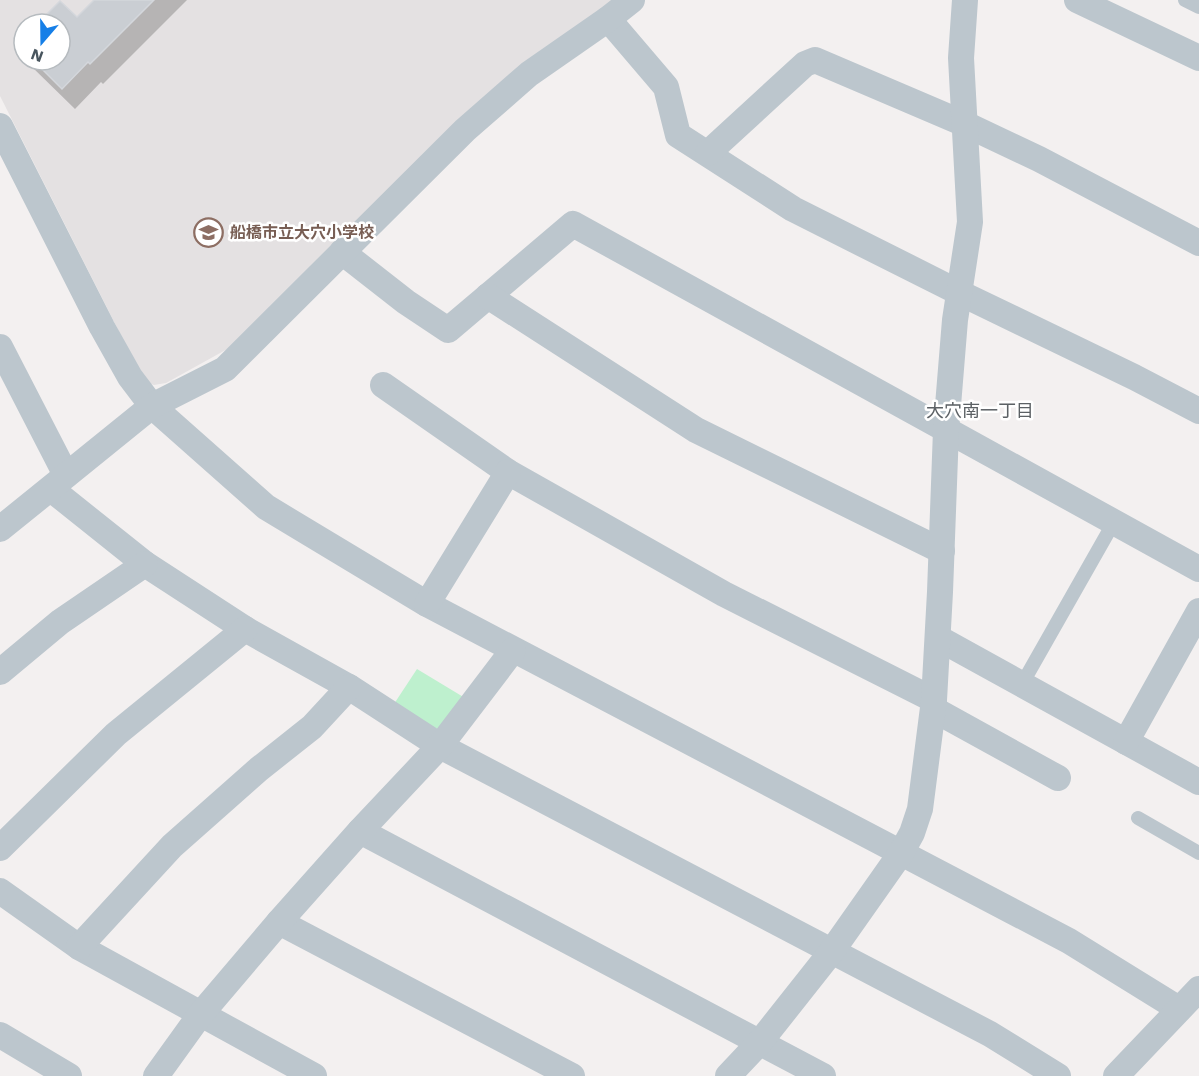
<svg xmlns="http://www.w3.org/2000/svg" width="1199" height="1076" viewBox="0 0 1199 1076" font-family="'Work Sans','Noto Sans JP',sans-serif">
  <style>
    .education { fill: #e4e1e2; fill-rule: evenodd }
    .green { fill: #bef0ce }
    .shadow { fill: #0003 }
    .building { fill: #caced3; stroke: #d4d7dc; stroke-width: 1.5 }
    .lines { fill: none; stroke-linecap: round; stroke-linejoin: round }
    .lane { stroke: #bcc6cd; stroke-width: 14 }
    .street { stroke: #bcc6cd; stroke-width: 26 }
    .labels { text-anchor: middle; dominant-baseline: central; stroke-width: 5; stroke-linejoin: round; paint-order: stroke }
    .education-label { font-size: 16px; font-weight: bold; fill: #785e54; stroke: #fff; text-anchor: start }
    .neighbourhood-label { font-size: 18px; fill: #5c6165; stroke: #fff }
  </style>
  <rect width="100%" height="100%" fill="#f3f0f0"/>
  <path class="education" d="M0 0H619L240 342 166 383 154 385 148 383 141 375 0 96ZM24 24H60V60H24Z"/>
  <polygon class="green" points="417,669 465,698 441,729 423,727 392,707"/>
  <g class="shadow">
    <polygon points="96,0 187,0 103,84 101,82 75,109 31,66 28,60 60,60 60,24 40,24 77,19"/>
    <polygon points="24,40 24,53 19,45"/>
  </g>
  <polygon class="building" points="94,0 154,0 90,64 88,62 62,89 33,60 60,60 60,24 37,24 60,1 77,17"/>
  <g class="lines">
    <g class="lane">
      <polyline points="1185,0 1199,7"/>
      <polyline points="1022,684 1114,522"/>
      <polyline points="1138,818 1199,853"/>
    </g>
    <g class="street">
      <polyline points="1077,0 1199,58"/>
      <polyline points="608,19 666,87 678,135 793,209 960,293 1134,377 1199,411"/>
      <polyline points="0,126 102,327 130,377 152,406 266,507 427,604 1069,941 1179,1009"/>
      <polyline points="708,153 805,64 815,60 965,124 1039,159 1199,243"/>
      <polyline points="342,252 406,302 448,330 573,224 1199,569"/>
      <polyline points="488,296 696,430 942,551"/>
      <polyline points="0,347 66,475"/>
      <polyline points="383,385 508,472 724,594 934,700"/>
      <polyline points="51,489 145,564 245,629 349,687 440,746 990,1034 1058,1076"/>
      <polyline points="0,529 152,406 225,369 465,130 529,74 608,19 632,0"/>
      <polyline points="427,604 508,472"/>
      <polyline points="938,638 1199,782"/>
      <polyline points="0,672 60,622 145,564"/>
      <polyline points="933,709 1058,778"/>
      <polyline points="1126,742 1199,611"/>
      <polyline points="360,831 823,1076"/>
      <polyline points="0,848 116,734 245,629"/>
      <polyline points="0,891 79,947 314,1076"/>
      <polyline points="279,922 572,1076"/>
      <polyline points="79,947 172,846 259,769 312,727 349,687"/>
      <polyline points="0,1035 69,1076"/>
      <polyline points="156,1076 200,1015 279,922 360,831 440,746 513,650"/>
      <polyline points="728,1076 760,1042 832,951 901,853 912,833 920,809 934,700 940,592 946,430 955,320 970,222 961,58 965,0"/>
      <polyline points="1116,1076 1199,989"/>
    </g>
  </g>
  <defs>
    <symbol id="school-ring" viewBox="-11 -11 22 22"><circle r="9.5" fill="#fff" stroke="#8d6e63" stroke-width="1.5"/><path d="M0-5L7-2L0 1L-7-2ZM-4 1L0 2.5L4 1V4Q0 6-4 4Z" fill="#8d6e63"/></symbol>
  </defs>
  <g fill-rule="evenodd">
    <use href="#school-ring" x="192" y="216" width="33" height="33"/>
  </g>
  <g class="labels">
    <g class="education-label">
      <text x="230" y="232">船橋市立大穴小学校</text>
    </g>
    <g class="neighbourhood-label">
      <text x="980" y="410">大穴南一丁目</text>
    </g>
  </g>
  <g transform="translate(42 42) rotate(200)"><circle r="28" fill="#ffffff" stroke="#b6bbbf" stroke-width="1.5"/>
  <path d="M0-4.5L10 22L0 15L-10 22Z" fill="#167fe7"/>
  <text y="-9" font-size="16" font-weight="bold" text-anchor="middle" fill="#48555e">N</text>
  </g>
</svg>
